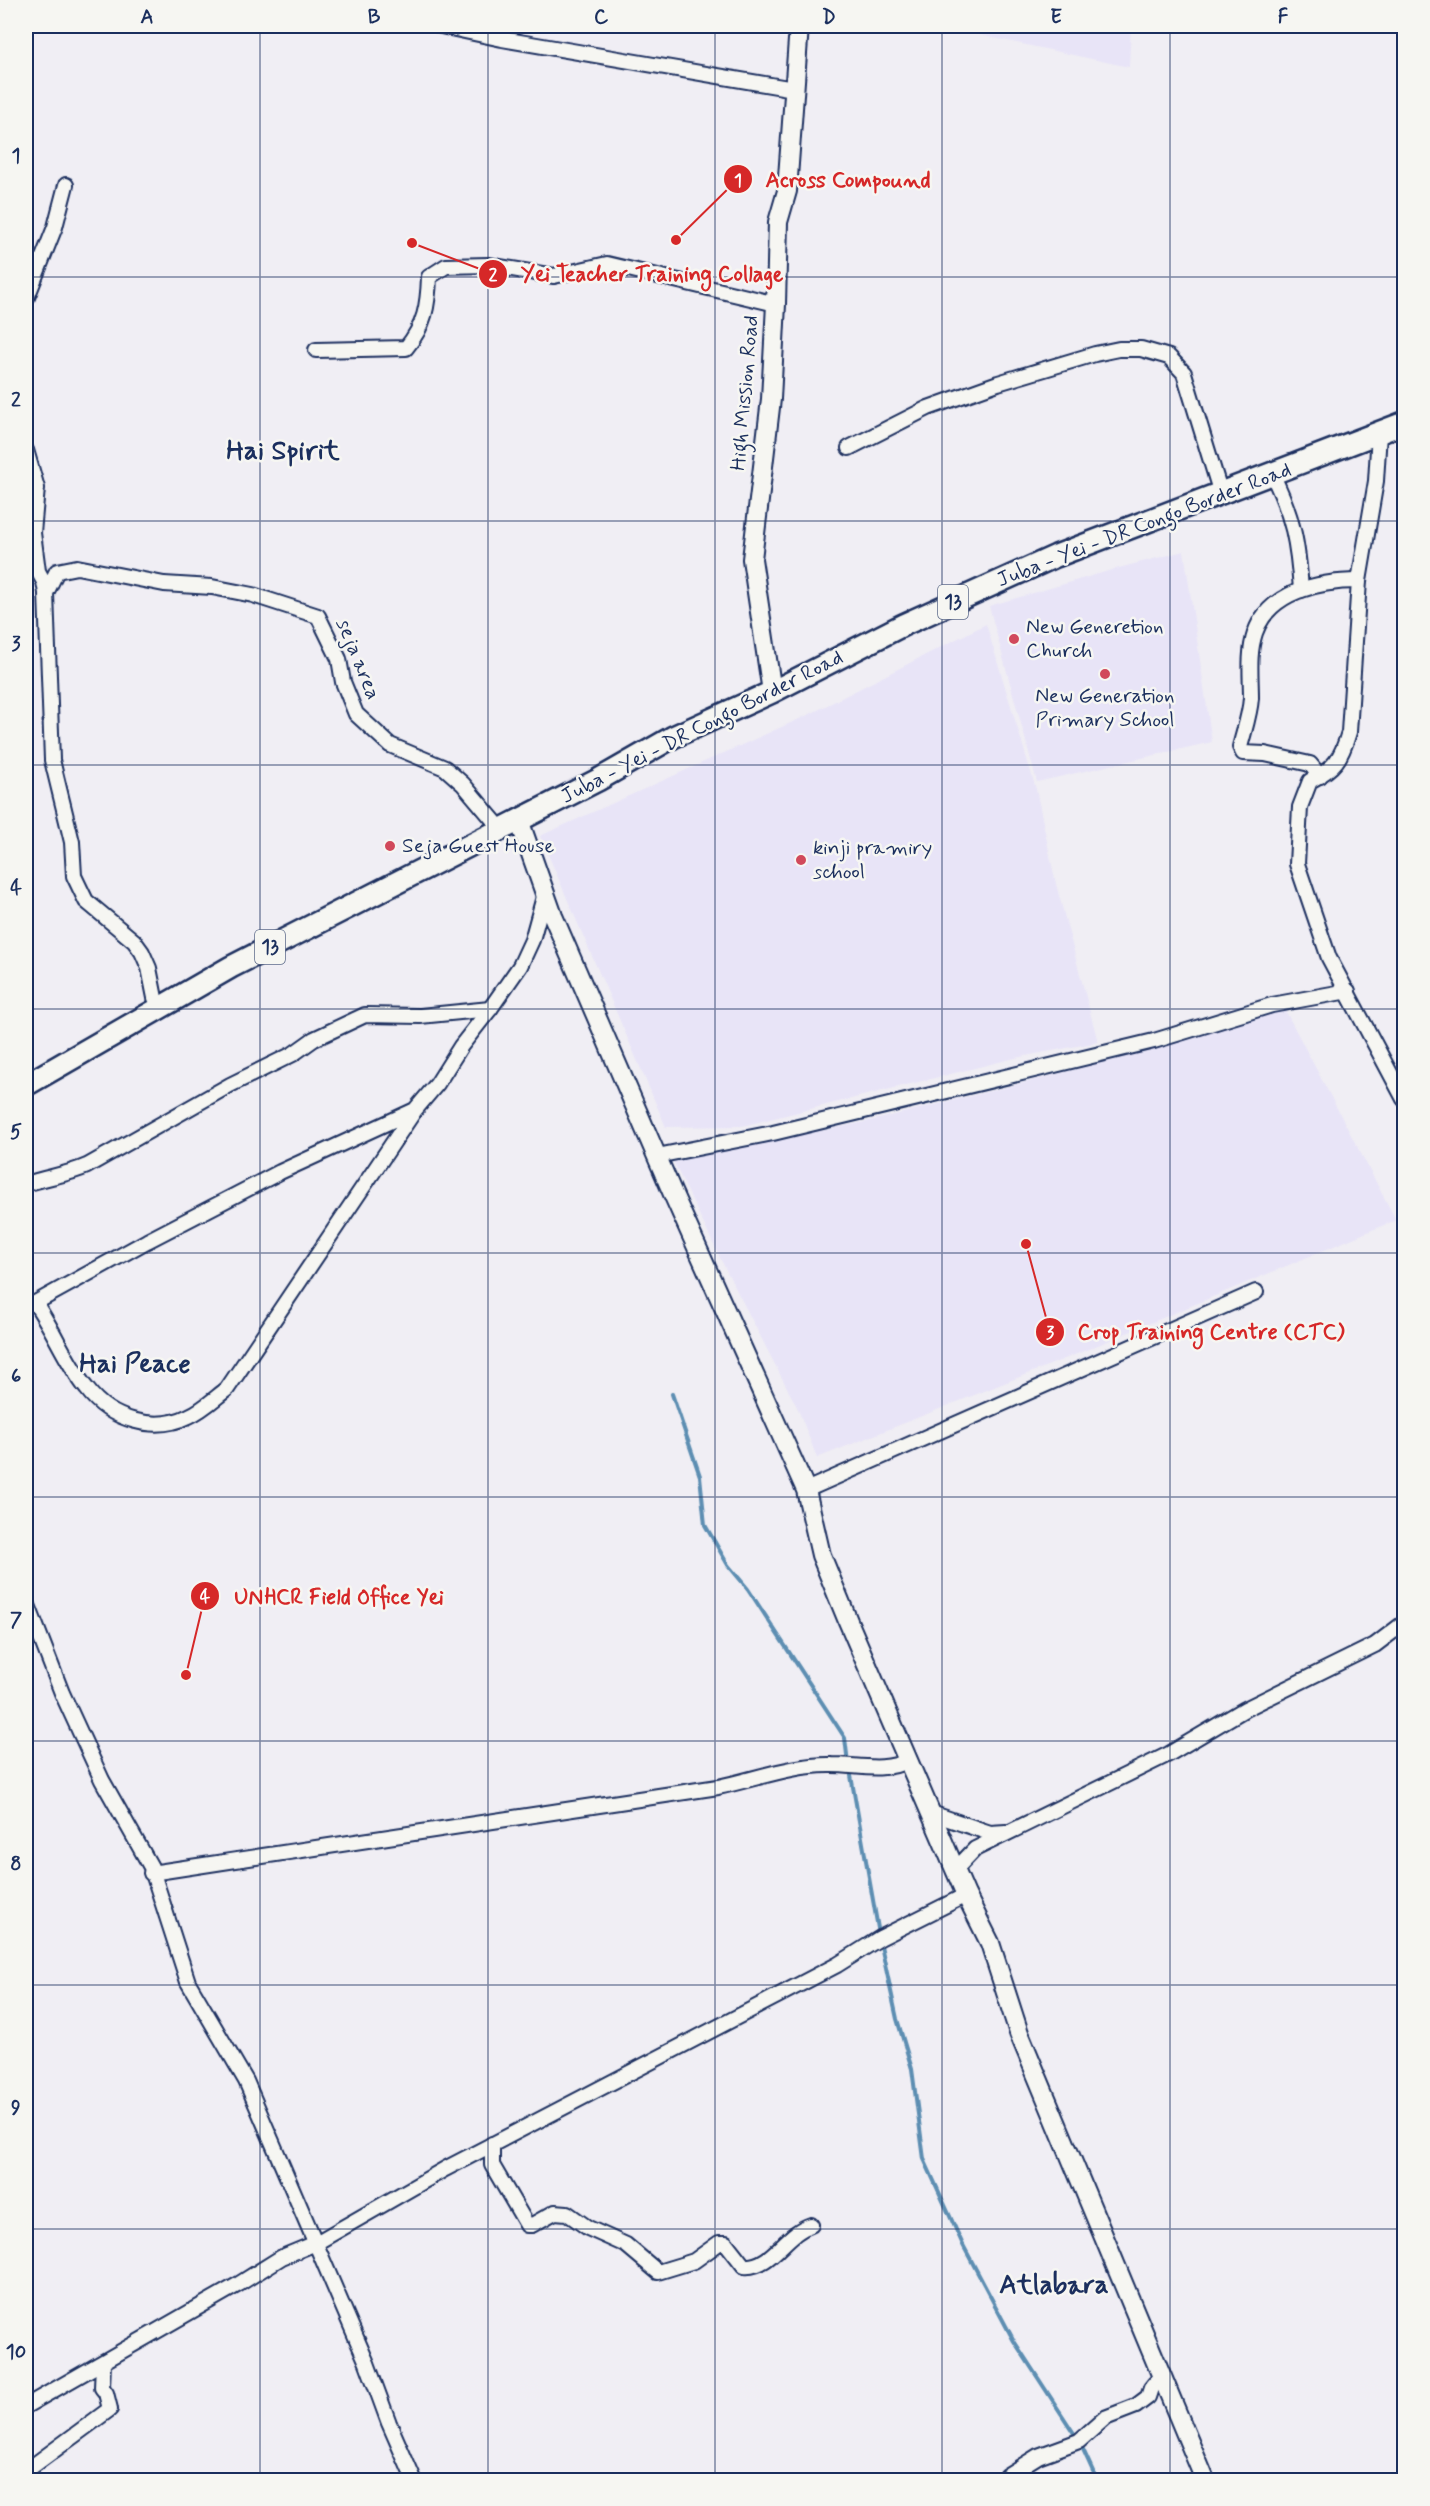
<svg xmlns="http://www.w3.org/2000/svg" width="1430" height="2506" viewBox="0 0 1430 2506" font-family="Mynerve,sans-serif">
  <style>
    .built { fill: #e8e4f7 }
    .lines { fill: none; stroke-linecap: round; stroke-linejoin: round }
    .stream { stroke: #5d8eb2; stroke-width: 4 }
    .street-casing { stroke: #1b2f5e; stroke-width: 18 }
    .secondary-casing { stroke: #1b2f5e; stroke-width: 22 }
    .primary-casing { stroke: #1b2f5e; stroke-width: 26 }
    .street { stroke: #f6f6f2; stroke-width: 14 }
    .secondary { stroke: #f6f6f2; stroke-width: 18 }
    .primary { stroke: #f6f6f2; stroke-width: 21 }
    .grid { fill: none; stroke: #1b2f5e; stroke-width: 1.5; stroke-opacity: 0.55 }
    .poi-dot { fill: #d1495b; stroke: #f6f6f2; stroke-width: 2 }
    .labels { text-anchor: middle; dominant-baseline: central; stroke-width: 5; stroke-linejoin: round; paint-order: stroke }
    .shield { fill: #f6f6f2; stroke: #5d6b8a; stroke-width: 1.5 }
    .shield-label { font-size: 20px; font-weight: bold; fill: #1b2f5e }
    .street-label { font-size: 21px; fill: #1b2f5e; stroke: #f6f6f2 }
    .poi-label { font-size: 21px; fill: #1b2f5e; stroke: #f6f6f2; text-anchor: start }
    .district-label { font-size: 27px; font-weight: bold; fill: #1b2f5e; stroke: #f6f6f2 }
    .leader { fill: none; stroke: #d62828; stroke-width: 2 }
    .callout-dot { fill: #d62828; stroke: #f6f6f2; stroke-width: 2 }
    .mark-label { font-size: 18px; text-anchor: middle; font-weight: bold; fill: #fff }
    .callout-label { font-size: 22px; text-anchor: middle; font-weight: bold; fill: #d62828; stroke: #f6f6f2; stroke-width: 5; stroke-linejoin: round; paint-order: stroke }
    .neatline { fill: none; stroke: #1b2f5e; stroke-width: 2 }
    .grid-label { font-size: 20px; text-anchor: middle; font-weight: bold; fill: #1b2f5e }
  </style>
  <rect width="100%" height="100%" fill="#f0eef4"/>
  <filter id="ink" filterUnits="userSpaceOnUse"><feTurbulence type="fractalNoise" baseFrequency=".0167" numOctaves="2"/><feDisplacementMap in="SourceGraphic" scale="12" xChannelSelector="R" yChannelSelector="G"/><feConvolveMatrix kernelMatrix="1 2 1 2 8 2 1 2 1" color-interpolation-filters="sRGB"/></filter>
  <g filter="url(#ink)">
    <g class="built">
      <polygon points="938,26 1131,26 1129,67"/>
      <polygon points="1184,551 1212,742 1037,782 989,606 1115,569"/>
      <polygon points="986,624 1036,789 1056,884 1098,1042 1015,1058 742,1126 666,1127 540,836 808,715"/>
      <polygon points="1285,1010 1396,1220 1072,1356 817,1458 798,1409 725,1268 673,1161 874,1120 1050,1076"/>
    </g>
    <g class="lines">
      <g class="stream">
        <polyline points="672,1394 700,1476 705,1525 728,1565 748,1589 845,1738 848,1763"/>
        <polyline points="850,1770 879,1934"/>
        <polyline points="880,1941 897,2019 912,2069 924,2159 963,2245 1014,2341 1077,2438"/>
        <polyline points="1081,2445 1097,2480"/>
      </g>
      <defs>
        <g id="street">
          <polyline points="441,26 502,39 794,89"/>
          <polyline points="26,300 55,227 66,185"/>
          <path d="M316 350 406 348C425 325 428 306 429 277L446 266 488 265 554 276 607 264 776 304"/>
          <path d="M1379 433 1376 481 1359 581 1349 732C1341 759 1335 768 1310 781L1300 807 1297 864 1329 958 1404 1099"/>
          <polyline points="849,448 928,408 998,383 1095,354 1119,349 1141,349 1169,357 1184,373 1221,494"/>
          <polyline points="26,450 37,488 33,533 38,571 44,582 46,593 52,760 72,842 74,876 86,901 134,941 142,952 149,968 155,998 162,1006"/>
          <path d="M1272 474C1293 516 1298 544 1301 590"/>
          <polyline points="46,593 57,571 77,567 164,584 212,587 253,595 318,616 339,659 343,682 356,714 390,745 445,768 463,784 501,829"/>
          <path d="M1320 776 1310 764 1265 754 1243 753 1240 747C1244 731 1250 714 1251 698 1251 676 1248 654 1255 633 1269 591 1320 581 1359 581"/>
          <path d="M415 1110 280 1172 147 1241 35 1303C54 1330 66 1363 87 1389 110 1420 155 1433 189 1416 203 1410 215 1398 227 1389L415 1110 437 1084 461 1046 490 1009 520 966 532 940 545 893"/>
          <polyline points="657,1156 773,1133 1154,1041 1272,1005 1348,991"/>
          <path d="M26 1184C46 1177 67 1175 87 1166L230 1085 293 1054 314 1039 365 1015 420 1016 490 1009"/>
          <polyline points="806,1490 1256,1292"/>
          <polyline points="26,1600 62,1693 102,1780 151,1867 188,1982 246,2081 367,2363 389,2423 414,2480"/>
          <polyline points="931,1813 990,1833 1006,1832"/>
          <polyline points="956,1869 975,1849 1169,1754 1245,1709 1375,1645 1404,1623"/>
          <path d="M151 1873 718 1787C756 1779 794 1764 832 1765 859 1765 884 1773 909 1760"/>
          <path d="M492 2144V2165L527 2225H532L555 2212 567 2213 588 2228 626 2245 658 2272 694 2261 719 2243H726L744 2266C771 2269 785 2233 811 2225"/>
          <polyline points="26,2406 239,2284 282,2257 316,2243 445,2169 837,1965 880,1938 966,1895"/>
          <polyline points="26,2471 110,2409 106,2393 102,2388 103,2363"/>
          <polyline points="1005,2480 1006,2476 1038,2456 1079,2441 1105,2418 1136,2406 1148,2397 1151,2388 1155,2383 1165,2382"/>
        </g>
        <g id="secondary">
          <polyline points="772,692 752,559 771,399 776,304 778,222 787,191 799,26"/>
          <polyline points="519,820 553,916 673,1194 806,1490 821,1555 848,1621 966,1895 990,1943 1019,2033 1205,2480"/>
        </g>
        <polyline id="primary" points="26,1085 231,967 598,780 673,737 772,692 903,625 1056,556 1404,423"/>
      </defs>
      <use href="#street" class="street-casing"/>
      <use href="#secondary" class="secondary-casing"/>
      <use href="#primary" class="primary-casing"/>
      <use href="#street" class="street"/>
      <use href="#secondary" class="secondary"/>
      <use href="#primary" class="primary"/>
    </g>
  </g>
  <path class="grid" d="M260 26V2480M488 26V2480M715 26V2480M942 26V2480M1170 26V2480M26 277H1404M26 521H1404M26 765H1404M26 1009H1404M26 1253H1404M26 1497H1404M26 1741H1404M26 1985H1404M26 2229H1404"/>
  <g class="poi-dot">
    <circle cx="1014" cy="639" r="6"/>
    <circle cx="1105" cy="674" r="6"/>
    <circle cx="390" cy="846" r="6"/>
    <circle cx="801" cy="860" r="6"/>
  </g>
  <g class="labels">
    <g class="shield">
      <rect x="938" y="585" width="30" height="34" rx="4.5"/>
      <rect x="255" y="930" width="30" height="34" rx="4.5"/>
    </g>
    <g class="shield-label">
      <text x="953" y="602">13</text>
      <text x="270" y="947">13</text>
    </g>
    <g class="street-label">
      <text transform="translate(745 393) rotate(-85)">High Mission Road</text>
      <text transform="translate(1144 525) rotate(-21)">Juba - Yei - DR Congo Border Road</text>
      <text transform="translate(358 659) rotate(68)">seja area</text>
      <text transform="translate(702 727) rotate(-27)">Juba - Yei - DR Congo Border Road</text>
    </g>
    <g class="poi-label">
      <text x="1026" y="627">New Generetion<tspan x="1026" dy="24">Church</tspan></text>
      <text x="1105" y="696" text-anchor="middle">New Generation<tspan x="1105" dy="24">Primary School</tspan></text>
      <text x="402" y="846">Seja Guest House</text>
      <text x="813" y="848">kinji pramiry<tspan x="813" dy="24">school</tspan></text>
    </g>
    <g class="district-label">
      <text x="283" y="451">Hai Spirit</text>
      <text x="135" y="1364">Hai Peace</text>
      <text x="1054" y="2285">Atlabara</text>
    </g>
  </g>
  <path class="leader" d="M676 240L738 179M412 243L493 274M1026 1244L1050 1332M186 1675L205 1596"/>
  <g class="callout-dot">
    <circle cx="676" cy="240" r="6"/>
    <circle cx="412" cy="243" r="6"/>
    <circle cx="1026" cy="1244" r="6"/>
    <circle cx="186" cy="1675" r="6"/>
    <circle cx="738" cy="179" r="15"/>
    <circle cx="493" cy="274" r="15"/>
    <circle cx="1050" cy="1332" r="15"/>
    <circle cx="205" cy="1596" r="15"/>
  </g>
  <g class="mark-label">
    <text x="738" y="186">1</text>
    <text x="493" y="280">2</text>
    <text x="1050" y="1338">3</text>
    <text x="205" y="1602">4</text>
  </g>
  <g class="callout-label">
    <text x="848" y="187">Across Compound</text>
    <text x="652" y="281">Yei Teacher Training Collage</text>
    <text x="1211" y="1339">Crop Training Centre (CTC)</text>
    <text x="339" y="1604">UNHCR Field Office Yei</text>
  </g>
  <rect width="1430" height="2506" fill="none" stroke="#f6f6f2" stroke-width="66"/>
  <rect x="33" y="33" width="1364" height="2440" class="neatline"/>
  <g class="grid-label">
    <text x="147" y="23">A</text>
    <text x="374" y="23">B</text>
    <text x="601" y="23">C</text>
    <text x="829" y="23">D</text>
    <text x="1056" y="23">E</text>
    <text x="1283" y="23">F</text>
    <text x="16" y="162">1</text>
    <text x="16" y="406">2</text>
    <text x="16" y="650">3</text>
    <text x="16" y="894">4</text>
    <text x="16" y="1138">5</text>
    <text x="16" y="1382">6</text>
    <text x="16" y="1626">7</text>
    <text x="16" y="1870">8</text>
    <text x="16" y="2114">9</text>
    <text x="16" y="2358">10</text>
  </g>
</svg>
